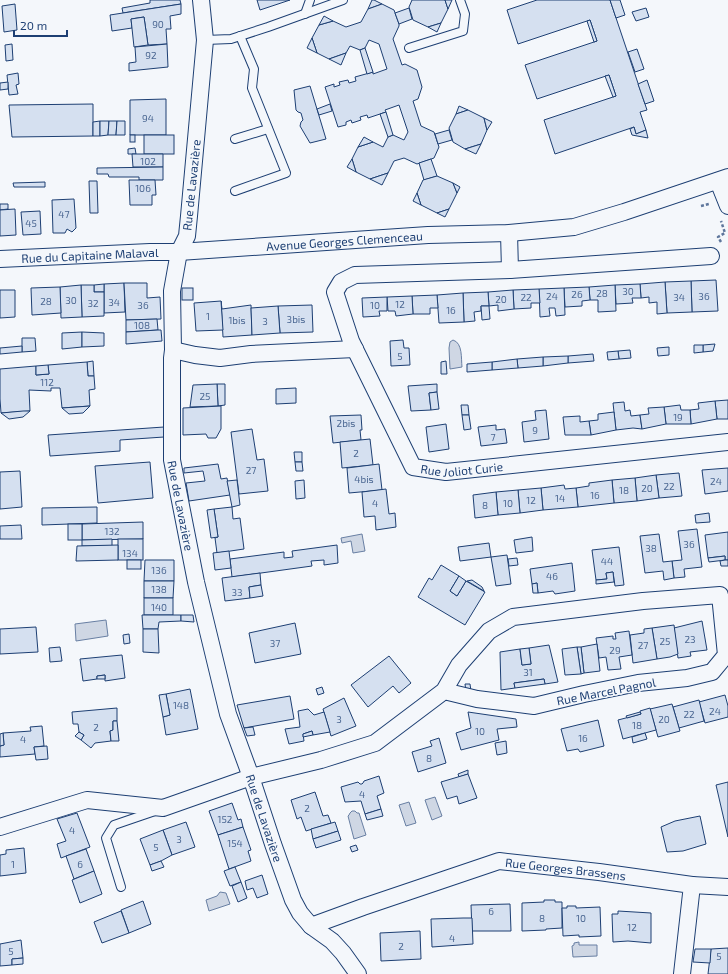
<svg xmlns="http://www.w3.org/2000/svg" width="728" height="974" viewBox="0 0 728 974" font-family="'Exo 2',sans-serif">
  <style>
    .water { fill: #cfd7e4; stroke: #687fa3 }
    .building { fill: #d5e0f0; stroke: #1d3f73 }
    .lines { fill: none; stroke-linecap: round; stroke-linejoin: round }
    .service-casing { stroke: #1d3f73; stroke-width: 10 }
    .minor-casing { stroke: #1d3f73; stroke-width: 18 }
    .path { stroke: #5e769c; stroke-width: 2.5; stroke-dasharray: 3 2; stroke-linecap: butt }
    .service { stroke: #f4f7fb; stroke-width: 8 }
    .minor { stroke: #f4f7fb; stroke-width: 16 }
    .labels { text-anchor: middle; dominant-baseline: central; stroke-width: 3; stroke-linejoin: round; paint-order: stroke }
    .number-label { font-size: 10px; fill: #4b6792 }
    .street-label { font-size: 12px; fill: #1d3f73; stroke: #f4f7fb }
  </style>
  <rect width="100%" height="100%" fill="#f4f7fb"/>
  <g class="water">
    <path d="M453 340C463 343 461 359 462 367L450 369 449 348 450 342Z"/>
    <polygon points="362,534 365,551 353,553 351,541 342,543 341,538"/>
    <polygon points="106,620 108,636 76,641 75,624"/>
    <polygon points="435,797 442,816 432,820 425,800"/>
    <polygon points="409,802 416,823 406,826 399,805"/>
    <polygon points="352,811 355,811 357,813 359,813 366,835 354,839 348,816 349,815 350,813"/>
    <polygon points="220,892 226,893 230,904 209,911 206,900 217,896"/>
    <polygon points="579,942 579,945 597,945 597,956 573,957 572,946 574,945 574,943"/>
  </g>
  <g class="building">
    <polygon points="150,0 180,0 181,4 123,13 122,8 150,3"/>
    <polygon points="257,0 290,0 260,10"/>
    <polygon points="372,0 374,0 382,4 368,9"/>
    <polygon points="412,0 445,0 448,9 441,23 428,27 413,20 409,7"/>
    <polygon points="445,0 452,0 448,9"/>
    <polygon points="537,0 610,0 647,110 640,112 646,130 636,134 634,127 555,154 544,120 616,96 609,75 537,99 525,65 597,41 590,20 518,44 507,10"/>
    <polygon points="610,0 620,0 625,15 616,18"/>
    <polygon points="15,4 17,30 4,32 2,6"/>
    <polygon points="181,4 181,14 170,16 171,29 166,29 167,44 148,45 144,17 131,19 132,28 112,31 110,15"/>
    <polygon points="382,4 394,10 399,24 399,26 393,39 402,65 405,64 417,70 422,87 418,99 413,101 421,126 434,132 439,147 434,158 417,164 404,158 394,161 388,173 370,179 356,172 352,159 358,147 373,142 383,147 388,137 393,135 404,140 408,132 399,105 385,110 386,112 368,118 367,115 360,117 361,120 352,123 351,120 346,122 346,125 338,127 325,87 334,84 334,87 340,85 339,82 348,80 349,83 356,81 355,77 373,72 373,74 387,69 379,44 369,40 365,48 360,50 350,46 346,53 329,59 317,53 312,38 319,25 333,21 346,27 361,22 368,9"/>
    <polygon points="409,8 412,19 399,24 395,13"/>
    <polygon points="646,8 649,17 636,21 632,12"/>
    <polygon points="324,16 333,21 319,25"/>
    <polygon points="144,17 148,45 134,47 131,19"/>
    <polygon points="590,20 597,41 594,42 587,21"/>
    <polygon points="441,23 437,32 428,27"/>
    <polygon points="312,38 317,53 307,48"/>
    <polygon points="12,44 13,60 6,61 5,45"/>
    <polygon points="167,44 168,67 129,71 129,63 136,62 135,47"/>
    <polygon points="365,48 373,72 367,74 360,50"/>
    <polygon points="637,49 644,69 635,72 628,52"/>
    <polygon points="346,53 341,65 329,59"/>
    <polygon points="18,73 19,84 16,85 18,94 9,95 7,75"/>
    <polygon points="609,75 616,96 613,97 605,76"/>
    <polygon points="647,80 654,101 645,104 638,84"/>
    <polygon points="8,82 8,89 0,90 0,83"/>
    <polygon points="310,86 326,139 310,143 300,126 301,122 303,120 301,113 298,112 296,110 294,90"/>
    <polygon points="166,99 166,135 130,135 130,100"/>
    <polygon points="93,104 93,136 12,137 9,105"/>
    <polygon points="330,104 332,111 319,115 317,109"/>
    <polygon points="459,106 468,110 456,114"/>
    <polygon points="468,110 484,118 487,130 481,144 465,149 453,142 449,128 456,114"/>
    <polygon points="386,112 393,135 388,137 380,114"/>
    <polygon points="484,118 492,122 487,130"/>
    <polygon points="100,121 100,136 93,136 93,122"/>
    <polygon points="100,121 109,121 108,135 100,136"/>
    <polygon points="109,121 117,121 116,135 108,135"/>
    <polygon points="117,121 125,121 125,135 116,135"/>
    <polygon points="634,127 636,134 646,130 648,138 632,135 630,129"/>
    <polygon points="449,130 452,140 438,144 435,134"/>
    <rect x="130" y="135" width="5" height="7"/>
    <rect x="144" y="135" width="30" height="19"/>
    <polygon points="364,137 373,142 358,147"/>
    <polygon points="481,144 476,154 465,149"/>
    <polygon points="135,148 136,154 128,154 128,149"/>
    <polygon points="132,154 163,154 163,167 133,167"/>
    <polygon points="352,159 356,172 347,167"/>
    <polygon points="431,159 437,176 424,180 419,163"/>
    <polygon points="163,167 163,180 139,180 139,177 109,177 108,174 97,174 97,168"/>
    <polygon points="388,173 382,185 370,179"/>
    <polygon points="437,176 453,183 457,193 449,209 437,213 421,205 417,193 423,180"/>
    <polygon points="129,180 155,180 156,195 152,195 152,205 130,205"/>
    <polygon points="89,181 97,181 98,213 90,213"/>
    <polygon points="45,182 45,187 14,187 13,183"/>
    <polygon points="453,183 460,187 457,193"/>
    <polygon points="417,193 421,205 413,201"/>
    <polygon points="74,199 76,228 72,232 67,229 65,233 53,233 52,200"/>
    <polygon points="0,204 8,204 8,209 0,210"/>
    <polygon points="15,209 16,235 0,236 0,210"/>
    <polygon points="449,209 445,217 437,213"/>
    <polygon points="40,211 41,234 23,235 21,212"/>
    <polygon points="716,280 718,311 692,312 691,281"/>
    <polygon points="691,281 692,312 667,313 665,282"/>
    <polygon points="665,282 667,313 657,314 657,302 649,303 649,297 641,298 640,284"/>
    <polygon points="124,283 125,312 104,313 104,284"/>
    <polygon points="124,283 147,283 147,298 160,297 161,319 126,320"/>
    <polygon points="104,284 104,292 94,292 94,285"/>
    <polygon points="640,284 641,298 632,298 633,303 616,304 615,285"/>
    <polygon points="81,285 94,285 94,292 104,292 104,316 82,317"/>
    <polygon points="81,285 82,317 61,318 60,287"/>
    <polygon points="615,285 616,311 598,312 598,300 590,300 589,287"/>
    <polygon points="60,287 61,313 32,315 31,288"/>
    <polygon points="589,287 590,300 582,301 582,306 565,307 564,288"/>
    <rect x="182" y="288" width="11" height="12"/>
    <polygon points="564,288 565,315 556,316 555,308 549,308 550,316 540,317 539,289"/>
    <polygon points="539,289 540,303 531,303 531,308 514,309 513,290"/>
    <polygon points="0,290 15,290 15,317 0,318"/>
    <polygon points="513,290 514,309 498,311 498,305 489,306 488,292"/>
    <polygon points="488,292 489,306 481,306 481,311 474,312 475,321 464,322 463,293"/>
    <polygon points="463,293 464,322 439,323 437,295"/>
    <polygon points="437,295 438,308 430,308 430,314 413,314 412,296"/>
    <polygon points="412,296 413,314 396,316 395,311 388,311 387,297"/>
    <polygon points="387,297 387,311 379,311 380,316 363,317 362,298"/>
    <polygon points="221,301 222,309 251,305 252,335 223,337"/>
    <polygon points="221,301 223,330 196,331 194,303"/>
    <polygon points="312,305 313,332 280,333 278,306"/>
    <polygon points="278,306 280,333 252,335 251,308"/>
    <polygon points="481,306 489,306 490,319 482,320"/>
    <polygon points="157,319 158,330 126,332 126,320"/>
    <polygon points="158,330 161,330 162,341 126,344 126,332"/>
    <polygon points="82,332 82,347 62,349 62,333"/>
    <polygon points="82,332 104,333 104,346 82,347"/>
    <polygon points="22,338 35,338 36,351 22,352"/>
    <polygon points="403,340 404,348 409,348 410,365 391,366 390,341"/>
    <polygon points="715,344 713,351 703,352 703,345"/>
    <polygon points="694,345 703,345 703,352 694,353"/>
    <polygon points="22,346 22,352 0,354 0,348"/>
    <polygon points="669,347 669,355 658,356 657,348"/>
    <polygon points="630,350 631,358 619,359 618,351"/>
    <polygon points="618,351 619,359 608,360 607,352"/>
    <polygon points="593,354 594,361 568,363 568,356"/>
    <polygon points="568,356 568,363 543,366 543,357"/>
    <polygon points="543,357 543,366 518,368 517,359"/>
    <polygon points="517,359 518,368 492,370 492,362"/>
    <polygon points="93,361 94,376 88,376 87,362"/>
    <polygon points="446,361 447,374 441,374 441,362"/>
    <polygon points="87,362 88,376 94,376 95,389 89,390 90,406 62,408 60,388 51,388 51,391 29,390 30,411 1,413 0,399 0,369 36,366 36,375 49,374 48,365"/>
    <polygon points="492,362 492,370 467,372 467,364"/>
    <polygon points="48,365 49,374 36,375 36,366"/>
    <polygon points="217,384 225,384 225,405 218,406"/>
    <polygon points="217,384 218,406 190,407 193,385"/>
    <polygon points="437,384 437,392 429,393 431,410 411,411 408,386"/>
    <polygon points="296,388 296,403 276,404 276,389"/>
    <polygon points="437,392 439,409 431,410 429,393"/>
    <polygon points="728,400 728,419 717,419 715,401"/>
    <polygon points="715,401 717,419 691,424 690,410 699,409 698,403"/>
    <polygon points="624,402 625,411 630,410 631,416 640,415 642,429 633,428 616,430 613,403"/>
    <polygon points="461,405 468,405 469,415 462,415"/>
    <polygon points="680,405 681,410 690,410 691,424 666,424 664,407"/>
    <polygon points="90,406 83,413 69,414 62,408"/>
    <polygon points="221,406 221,429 216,438 208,438 206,434 183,435 183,408"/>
    <polygon points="664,407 666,424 642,429 640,415 649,414 648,408"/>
    <polygon points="546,410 549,439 524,442 522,422 536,420 535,411"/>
    <polygon points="23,411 30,411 23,417 9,419 1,413"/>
    <polygon points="614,412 616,430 591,435 589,421 598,420 598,414"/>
    <polygon points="361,415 362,430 360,430 361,440 333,443 330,416"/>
    <polygon points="462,415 469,415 471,429 464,430"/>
    <polygon points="580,416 580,422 589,421 591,435 565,435 563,417"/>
    <polygon points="446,424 449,449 429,452 426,427"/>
    <polygon points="496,425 496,430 505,429 507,443 481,446 478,427"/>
    <polygon points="164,427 164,437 120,440 120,451 50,456 48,435"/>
    <polygon points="252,429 257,460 264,459 268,491 239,494 231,432"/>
    <polygon points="370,439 373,465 342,468 340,442"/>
    <polygon points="294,452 302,452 302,462 295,462"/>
    <polygon points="150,462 153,498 98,503 95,466"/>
    <polygon points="295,462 302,462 303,471 296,471"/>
    <polygon points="218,464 221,479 227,478 230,495 189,501 186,483 205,481 203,471 184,473 184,468"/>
    <polygon points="379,464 382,490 349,493 347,468"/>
    <polygon points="728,468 728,491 705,494 702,470"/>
    <polygon points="20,471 22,507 0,509 0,472"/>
    <polygon points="679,473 682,496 659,498 656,475"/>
    <polygon points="656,475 659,498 637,501 635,478"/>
    <polygon points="635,478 637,501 614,503 612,480"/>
    <polygon points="237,480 240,505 232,507 227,481"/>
    <polygon points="304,480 305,498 296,499 295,481"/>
    <polygon points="612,480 614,503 578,507 576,488 589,486 589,483"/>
    <polygon points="564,485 565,489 576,488 578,507 543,510 541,488"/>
    <polygon points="541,488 543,510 520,513 518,490"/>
    <polygon points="386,489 389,514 395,513 396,527 376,530 375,516 364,517 362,492"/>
    <polygon points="518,490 520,513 498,515 496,492"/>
    <polygon points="496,492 498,515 475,518 473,495"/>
    <polygon points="97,507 97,523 42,525 42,508"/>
    <polygon points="232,507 233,519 240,518 244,549 217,553 215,538 218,537 214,509"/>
    <polygon points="214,509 218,537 211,538 207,510"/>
    <polygon points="709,513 710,522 696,523 695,515"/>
    <polygon points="143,522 143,539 82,540 82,524"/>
    <rect x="68" y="524" width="14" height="16"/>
    <polygon points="21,525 22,539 0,539 0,526"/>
    <polygon points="697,529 702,567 684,569 685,577 674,578 672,561 682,560 678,531"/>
    <polygon points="728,532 728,560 725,560 725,556 708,558 705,535"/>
    <polygon points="659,534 663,562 672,561 674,578 664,580 663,571 645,573 640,536"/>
    <polygon points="532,537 533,551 516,553 514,540"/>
    <polygon points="112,539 112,546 82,546 82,540"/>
    <rect x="118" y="539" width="25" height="21"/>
    <polygon points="489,543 491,557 460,561 458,547"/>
    <polygon points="118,545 118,560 76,561 77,546"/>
    <polygon points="337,545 338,563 324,565 324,560 311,561 312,566 232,577 230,559 284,552 284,558 293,557 292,551"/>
    <polygon points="619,547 624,585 615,586 613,572 606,573 607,579 596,580 592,550"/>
    <polygon points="229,551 231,568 215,570 213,553"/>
    <polygon points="507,555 511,584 496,586 491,557"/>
    <polygon points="725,556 725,560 709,562 708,558"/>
    <polygon points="517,558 518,565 509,566 508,559"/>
    <rect x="127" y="560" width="14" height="9"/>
    <polygon points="145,560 174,560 174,581 144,581"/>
    <polygon points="725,560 728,560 728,566 721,566 720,561"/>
    <polygon points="572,563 575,591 555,594 553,591 538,593 537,583 532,584 530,569"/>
    <polygon points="441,565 459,576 450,591 457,596 466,581 485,592 465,625 418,597 429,578 432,580"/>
    <polygon points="613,572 614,582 596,584 596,580 607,579 606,573"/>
    <polygon points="260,573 261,585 249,587 250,598 225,601 222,578"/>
    <polygon points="459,576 466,581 457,596 450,591"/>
    <polygon points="472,580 482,587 484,591 467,581"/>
    <polygon points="144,581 174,581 173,598 144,598"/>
    <polygon points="537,583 538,593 533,593 532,584"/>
    <polygon points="261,585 263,596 250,598 249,587"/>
    <rect x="144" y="598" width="29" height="17"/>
    <polygon points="142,615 181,615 181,621 159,622 158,629 143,629"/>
    <polygon points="181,615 193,615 194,622 181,621"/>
    <polygon points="702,621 707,650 690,652 691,656 678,658 674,628"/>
    <polygon points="295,623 301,654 255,663 249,633"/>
    <polygon points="674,625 678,654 670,657 657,659 652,628"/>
    <polygon points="36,627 38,652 0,654 0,629"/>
    <polygon points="652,628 657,659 633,663 630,635 644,633 644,629"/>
    <polygon points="143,629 158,629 159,653 143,652"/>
    <polygon points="629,631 632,655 619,657 621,669 608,670 606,657 599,658 596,638 613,636 613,639 616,639 615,633"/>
    <polygon points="129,634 130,643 124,644 123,635"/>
    <polygon points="597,644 600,671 584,673 581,647"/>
    <polygon points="549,645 558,682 545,684 544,679 514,683 515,688 501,690 500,652 520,649 522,665 531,664 529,648"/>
    <polygon points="60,647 62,661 50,662 49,648"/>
    <polygon points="577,647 581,647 584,673 581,674"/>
    <polygon points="577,647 581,674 565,675 562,649"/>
    <polygon points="529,648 531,664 522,665 520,649"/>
    <polygon points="122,655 125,678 105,681 105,675 97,676 97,679 83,681 80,659"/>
    <polygon points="389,656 411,683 399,693 393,686 368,707 351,685"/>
    <polygon points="105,675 105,679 97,679 97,676"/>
    <polygon points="544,679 545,684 515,688 514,683"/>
    <polygon points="465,684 470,684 471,691 466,692"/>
    <polygon points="322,687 324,693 318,695 316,689"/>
    <polygon points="190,689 198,729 166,735 163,717 170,715 166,694"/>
    <polygon points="166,694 170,715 163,717 159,695"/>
    <polygon points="725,695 728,706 728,717 705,723 699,702"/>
    <polygon points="290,696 294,719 244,728 237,705"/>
    <polygon points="344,698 356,726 331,736 323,709"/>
    <polygon points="699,700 704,721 679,728 673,707"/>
    <polygon points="672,704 680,731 658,737 650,709"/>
    <polygon points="117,708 117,721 113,721 113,730 110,731 111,741 95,743 91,748 81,740 84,735 79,732 78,724 73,724 72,712"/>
    <polygon points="650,708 656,730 623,739 618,720 641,714 640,711"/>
    <polygon points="308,709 314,715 324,712 330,732 313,735 312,731 303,734 304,741 289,744 285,729 300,727 298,711"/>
    <polygon points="468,712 516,719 517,727 497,729 499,740 461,750 456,733 471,728"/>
    <polygon points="640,712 641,714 627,718 626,716"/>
    <polygon points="598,720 604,746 580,752 578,749 567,751 561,729"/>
    <polygon points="113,721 117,721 119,741 111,741 110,731 113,730"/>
    <polygon points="42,726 44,746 34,747 35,754 0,757 0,746 4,745 3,733 31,731 30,727"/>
    <polygon points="253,727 255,735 247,736 244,728"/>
    <polygon points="312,731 313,735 303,737 303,734"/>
    <polygon points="79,732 84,735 81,740 75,736"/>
    <polygon points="3,733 4,745 0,746 0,734"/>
    <polygon points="645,733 647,739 633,743 632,737"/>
    <polygon points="439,738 446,763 418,772 412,752 432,746 430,741"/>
    <polygon points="506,741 507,753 497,755 495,743"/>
    <polygon points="47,746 48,759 36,760 34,747"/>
    <polygon points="468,770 468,774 459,777 458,774"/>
    <polygon points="468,774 477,798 459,804 457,796 447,799 441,782"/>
    <polygon points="379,776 384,793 377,796 381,809 365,814 361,801 345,802 341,787 358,782 360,784 362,784 363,783 364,781"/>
    <polygon points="728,782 728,837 716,785"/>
    <polygon points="315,792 323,816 328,815 331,823 306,831 301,817 297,819 291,800"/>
    <polygon points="232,803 238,820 241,819 243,827 218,835 209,811"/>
    <polygon points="381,809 383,816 367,820 365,814"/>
    <polygon points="77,813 90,847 61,858 57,844 66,841 57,819"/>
    <polygon points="700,816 706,844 683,851 667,852 661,827 675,821"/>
    <polygon points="186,822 195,847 172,855 163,830"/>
    <polygon points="335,822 338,831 313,839 311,829"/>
    <polygon points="243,827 251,850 248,851 251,861 229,869 218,835"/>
    <polygon points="163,830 172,855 161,861 150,865 140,839"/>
    <polygon points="338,831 341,840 316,848 313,839"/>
    <polygon points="356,845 358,850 352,852 350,847"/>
    <polygon points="24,848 26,873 0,876 0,855 6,854 6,850"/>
    <polygon points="86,849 94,871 74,879 66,856"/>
    <polygon points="161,861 164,867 152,871 150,865"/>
    <polygon points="235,867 241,882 230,886 224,871"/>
    <polygon points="94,871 102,894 80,903 72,880"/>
    <polygon points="262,875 268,894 257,898 253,888 247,890 245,881"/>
    <polygon points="241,882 247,898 238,902 232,886"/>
    <polygon points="544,900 555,900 555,902 562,902 562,928 546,929 546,930 522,931 522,903 544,902"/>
    <polygon points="143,901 151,924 129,933 121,910"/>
    <polygon points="510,904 511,931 472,931 471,905"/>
    <polygon points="567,906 576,906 576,908 600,907 601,936 579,937 579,935 563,936 562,908 567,908"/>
    <polygon points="121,911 129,933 102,943 94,922"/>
    <polygon points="618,911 651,913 651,943 628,941 613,942 612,914 618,914"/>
    <polygon points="463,918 472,918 473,944 432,947 431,919"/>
    <polygon points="420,931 421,959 381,961 380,933"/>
    <polygon points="21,940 23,958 12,959 12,965 0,966 0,944"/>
    <polygon points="728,948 728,974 708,974 711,949"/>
    <polygon points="695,949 711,949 710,963 693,962"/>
    <polygon points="23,958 23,964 12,965 12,959"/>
  </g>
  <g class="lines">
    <defs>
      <g id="service">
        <polyline points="305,14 310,0"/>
        <polyline points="205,40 231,39 268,27 343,0"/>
        <polyline points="409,48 463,31 465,14 460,0"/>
        <polyline points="235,139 268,129"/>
        <polyline points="235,191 286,173 252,88 254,69 240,36"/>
        <polyline points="121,887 106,838 114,825 155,811"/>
      </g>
      <g id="minor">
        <path id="s1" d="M201 0 205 40 189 216 187 236 179 252 177 263 172 291 173 350 172 358V460L196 582 228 714 251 777 273 844 293 900 300 913 311 926 332 941 343 953 358 974"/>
        <polyline points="718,181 728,206"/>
        <polyline points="509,233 510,270"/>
        <path id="s2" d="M711 256 510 270 355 275 341 282 335 292 351 341 413 467 446 472 728 442"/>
        <path id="s3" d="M0 259 150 252H179L428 235 509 233 574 227 624 212 728 177"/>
        <polyline points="173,350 195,355 220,358 251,354 355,349"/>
        <polyline points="0,827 87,800 163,808 251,777 321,760 375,743 444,691 459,665 489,631 513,617 643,601 720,595 726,655 712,672 687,678 638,683 584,694 534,706 477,699 444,691"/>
        <polyline points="692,885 728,887"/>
        <path id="s4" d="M311 926 363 907 499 861 599 872 692 885 682 974"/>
      </g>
    </defs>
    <use href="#service" class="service-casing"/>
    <use href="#minor" class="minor-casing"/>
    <g class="path">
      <polyline points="701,206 709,204"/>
      <polyline points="721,242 718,237 725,233 721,221"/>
    </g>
    <use href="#service" class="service"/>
    <use href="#minor" class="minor"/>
  </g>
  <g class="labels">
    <g class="number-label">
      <text x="158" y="24">90</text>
      <text x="151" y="55">92</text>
      <text x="148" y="118">94</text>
      <text x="148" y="161">102</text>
      <text x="143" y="188">106</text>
      <text x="64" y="214">47</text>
      <text x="31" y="223">45</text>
      <text x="628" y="291">30</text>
      <text x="602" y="293">28</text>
      <text x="577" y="294">26</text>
      <text x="552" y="296">24</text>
      <text x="704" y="296">36</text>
      <text x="526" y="297">22</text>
      <text x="679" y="297">34</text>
      <text x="501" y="299">20</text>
      <text x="71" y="300">30</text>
      <text x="46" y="301">28</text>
      <text x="114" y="302">34</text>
      <text x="93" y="303">32</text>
      <text x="400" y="304">12</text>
      <text x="143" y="305">36</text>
      <text x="375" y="305">10</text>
      <text x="451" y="310">16</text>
      <text x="208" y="316">1</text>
      <text x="296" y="319">3bis</text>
      <text x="237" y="320">1bis</text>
      <text x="265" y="321">3</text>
      <text x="142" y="325">108</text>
      <text x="400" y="356">5</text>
      <text x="47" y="382">112</text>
      <text x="205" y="396">25</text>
      <text x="678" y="417">19</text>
      <text x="346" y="423">2bis</text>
      <text x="535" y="430">9</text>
      <text x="493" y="437">7</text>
      <text x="356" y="453">2</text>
      <text x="251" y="470">27</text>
      <text x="364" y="479">4bis</text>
      <text x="716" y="481">24</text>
      <text x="669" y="486">22</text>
      <text x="647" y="488">20</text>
      <text x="624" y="490">18</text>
      <text x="595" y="495">16</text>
      <text x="560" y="498">14</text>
      <text x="531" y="500">12</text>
      <text x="375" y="503">4</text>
      <text x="508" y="503">10</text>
      <text x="485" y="505">8</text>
      <text x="112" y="531">132</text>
      <text x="689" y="544">36</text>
      <text x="651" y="548">38</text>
      <text x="130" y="553">134</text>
      <text x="607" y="561">44</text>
      <text x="159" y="570">136</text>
      <text x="552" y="576">46</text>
      <text x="159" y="589">138</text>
      <text x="237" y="592">33</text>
      <text x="159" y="607">140</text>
      <text x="690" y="639">23</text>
      <text x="665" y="641">25</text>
      <text x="275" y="643">37</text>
      <text x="643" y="645">27</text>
      <text x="615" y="650">29</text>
      <text x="528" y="672">31</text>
      <text x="181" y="705">148</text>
      <text x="715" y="711">24</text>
      <text x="689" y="714">22</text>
      <text x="339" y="719">3</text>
      <text x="664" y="719">20</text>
      <text x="637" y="725">18</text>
      <text x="96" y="727">2</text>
      <text x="480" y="731">10</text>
      <text x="583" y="738">16</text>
      <text x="23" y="739">4</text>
      <text x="429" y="758">8</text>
      <text x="362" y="794">4</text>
      <text x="307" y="808">2</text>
      <text x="225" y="819">152</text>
      <text x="72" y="830">4</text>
      <text x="179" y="839">3</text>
      <text x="235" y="843">154</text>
      <text x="156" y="847">5</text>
      <text x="13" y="864">1</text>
      <text x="80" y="864">6</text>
      <text x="491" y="911">6</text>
      <text x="542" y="918">8</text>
      <text x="581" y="918">10</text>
      <text x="632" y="927">12</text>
      <text x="452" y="938">4</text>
      <text x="401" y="946">2</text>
      <text x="11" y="951">5</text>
      <text x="719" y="956">5</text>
    </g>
    <g class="street-label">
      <text transform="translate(191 185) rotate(-84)">Rue de Lavazière</text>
      <text stroke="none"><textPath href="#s3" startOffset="345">Avenue Georges Clemenceau</textPath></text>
      <text stroke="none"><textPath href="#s3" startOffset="90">Rue du Capitaine Malaval</textPath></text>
      <text stroke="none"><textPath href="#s2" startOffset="625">Rue Joliot Curie</textPath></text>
      <text stroke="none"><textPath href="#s1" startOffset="510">Rue de Lavazière</textPath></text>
      <text transform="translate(606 691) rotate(-11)">Rue Marcel Pagnol</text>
      <text stroke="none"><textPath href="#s1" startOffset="834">Rue de Lavazière</textPath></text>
      <text stroke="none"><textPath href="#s4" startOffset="266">Rue Georges Brassens</textPath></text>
    </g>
  </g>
  <path d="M14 30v6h53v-6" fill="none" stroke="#1d3f73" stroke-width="2"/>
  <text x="20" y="30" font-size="12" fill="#1d3f73" stroke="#f4f7fb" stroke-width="3" paint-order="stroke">20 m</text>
</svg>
